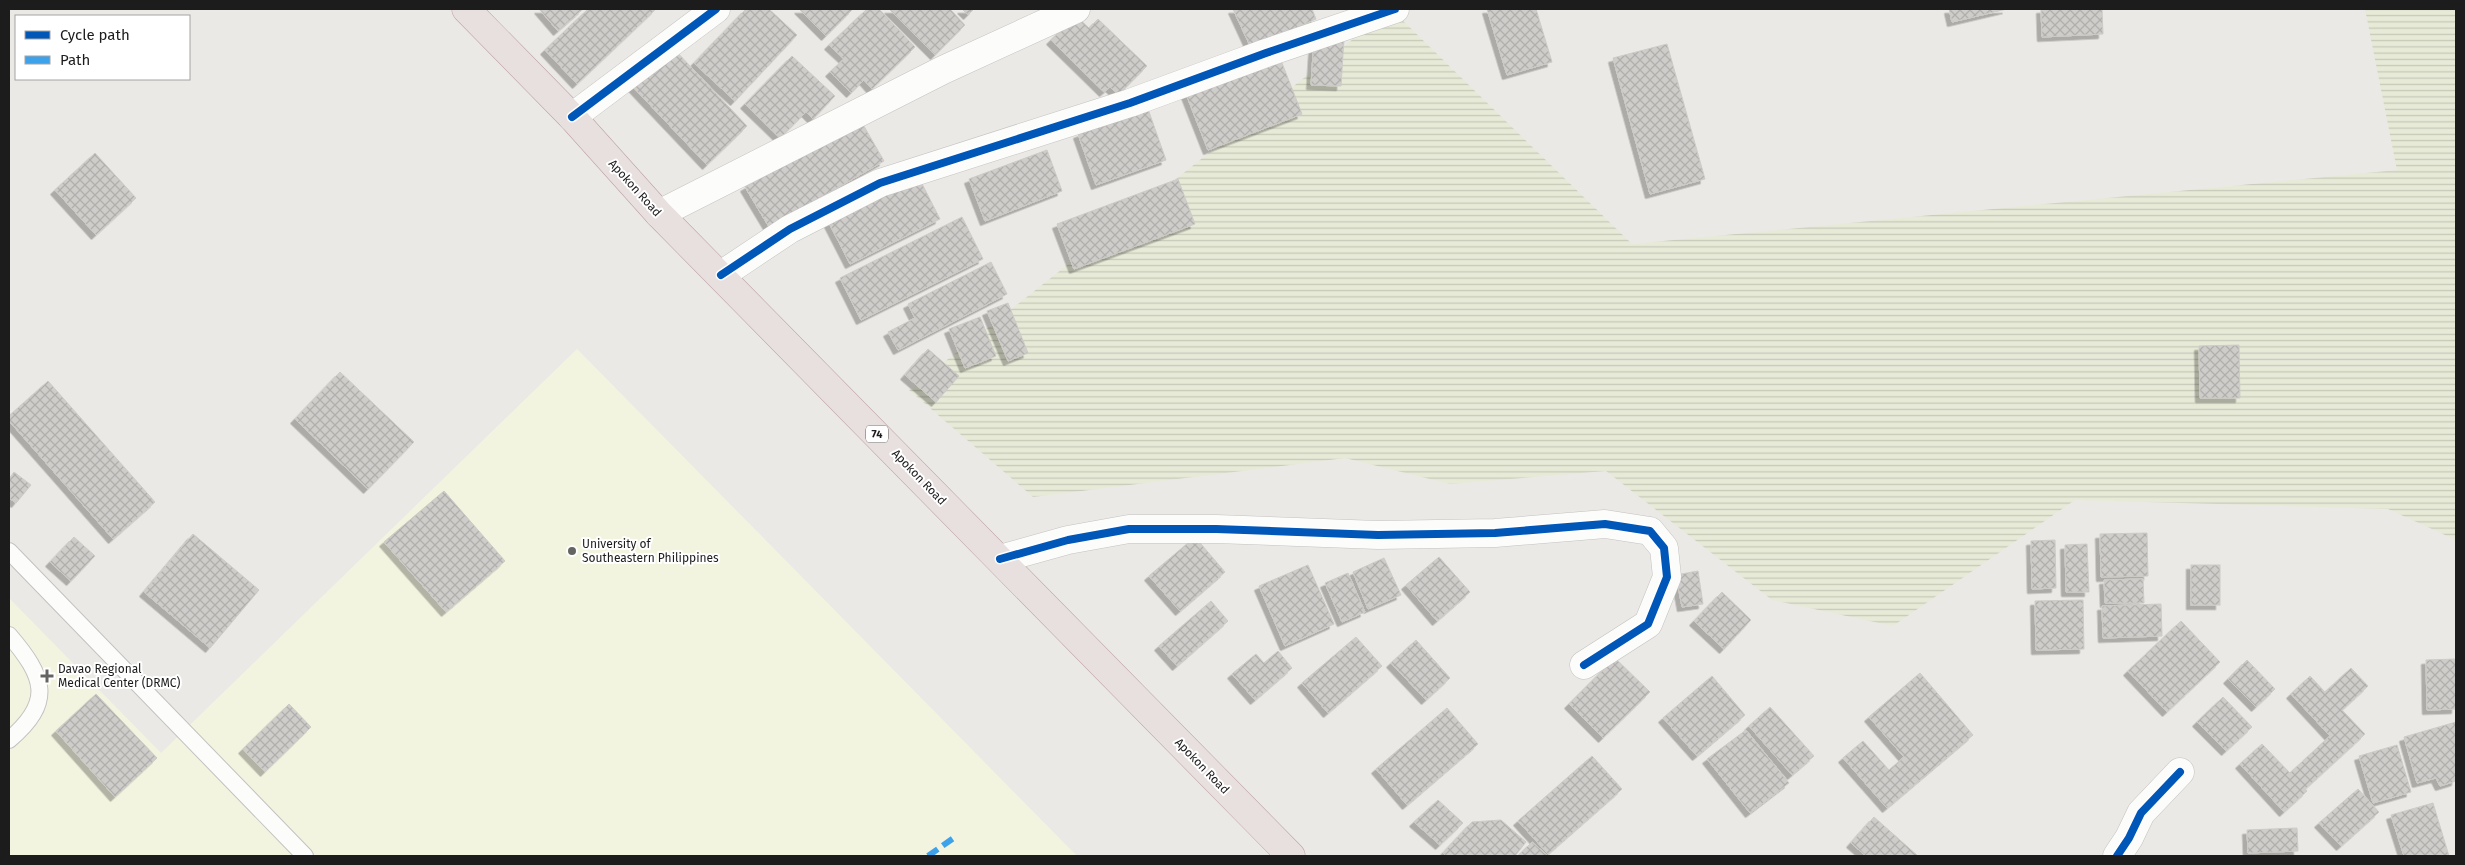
<svg xmlns="http://www.w3.org/2000/svg" width="2465" height="865" viewBox="0 0 2465 865" font-family="'Fira Sans',sans-serif">
  <style>
    .education { fill: #f3f4e0 }
    .farmland { fill: url(#farmland-rules) }
    .building { fill: url(#building-cross-hatch); stroke: #cdcbc6; filter: url(#shadow) }
    .lines { fill: none; stroke-linecap: round; stroke-linejoin: round }
    .lane-casing { stroke: #c3c2c1; stroke-width: 18 }
    .street-casing { stroke: #c3c2c1; stroke-width: 29 }
    .highway-casing { stroke: #bd9fa5; stroke-width: 29 }
    .lane { stroke: #fcfcfb; stroke-width: 16 }
    .street { stroke: #fcfcfb; stroke-width: 28 }
    .highway { stroke: #e8dfdf; stroke-width: 28 }
    .quiet { stroke: #3da2ea; stroke-width: 6; stroke-dasharray: 12 6; stroke-linecap: butt }
    .cycleway-casing { stroke: #fff; stroke-width: 11 }
    .cycleway { stroke: #0057b8; stroke-width: 8 }
    .poi-dot { fill: #646462; stroke: #fff; stroke-width: 2 }
    .labels { text-anchor: middle; dominant-baseline: central; stroke-width: 4; stroke-linejoin: round; paint-order: stroke }
    .shield { fill: #fff; stroke: #606060; stroke-width: 1 }
    .shield-label { font-size: 11px; font-weight: bold; fill: #1c1c1c }
    .street-label { font-size: 12px; fill: #1c1c1c; stroke: #fff }
    .poi-label { font-size: 12px; fill: #1c1c1c; stroke: #fff; text-anchor: start }
  </style>
  <defs>
    <pattern id="farmland-rules" width="6" height="5" patternUnits="userSpaceOnUse" patternTransform="scale(1.25)"><rect width="6" height="5" fill="#e8ead8"/><path d="M0 2.5h6" fill="none" stroke="#c6c8b9"/></pattern>
    <pattern id="building-cross-hatch" width="8" height="8" patternUnits="userSpaceOnUse" patternTransform="scale(1.25)"><rect width="8" height="8" fill="#cecdca"/><path d="M0 0l8 8M0 8l8-8" fill="none" stroke="#b0afad"/></pattern>
    <filter id="shadow"><feDropShadow dx="-4.5" dy="4.5" stdDeviation="0" flood-color="#0004"/></filter>
  </defs>
  <rect width="100%" height="100%" fill="#eae9e5"/>
  <polygon class="education" points="577,349 1077,856 9,856 9,598 161,753"/>
  <polygon class="farmland" points="1391,9 1632,244 2397,170 2365,9 2456,9 2456,540 2388,509 2075,500 1893,626 1772,600 1606,471 1450,484 1345,458 1033,497 909,390"/>
  <g class="building">
    <polygon points="539,9 583,9 558,31"/>
    <polygon points="588,9 656,9 577,84 545,50"/>
    <polygon points="746,9 769,9 797,35 735,101 694,63"/>
    <polygon points="799,9 853,9 826,36"/>
    <polygon points="867,9 879,9 915,47 872,89 864,80 851,93 830,72 844,59 829,45"/>
    <polygon points="889,9 950,9 965,25 935,55"/>
    <polygon points="962,9 974,9 968,15"/>
    <polygon points="1233,9 1312,9 1316,19 1251,48"/>
    <polygon points="1487,9 1536,9 1552,62 1507,75"/>
    <polygon points="1949,9 2007,9 1952,22"/>
    <polygon points="2041,9 2102,9 2103,34 2042,37"/>
    <polygon points="1076,16 1089,28 1098,19 1147,66 1118,95 1110,87 1104,92 1051,40"/>
    <polygon points="1314,38 1344,39 1341,86 1311,85"/>
    <polygon points="1667,44 1705,179 1650,194 1613,58"/>
    <polygon points="673,48 747,126 707,165 632,86"/>
    <polygon points="792,56 835,96 813,119 806,112 780,138 745,104"/>
    <polygon points="1280,58 1302,114 1208,150 1186,94"/>
    <polygon points="1148,109 1166,160 1096,185 1078,134"/>
    <polygon points="861,121 884,161 769,227 745,187"/>
    <polygon points="1047,150 1062,191 985,221 969,179"/>
    <polygon points="95,153 136,198 96,235 55,190"/>
    <polygon points="917,174 940,219 850,264 827,219"/>
    <polygon points="1178,179 1195,224 1074,269 1057,224"/>
    <polygon points="962,217 983,259 861,320 840,278"/>
    <polygon points="991,262 1007,294 898,350 888,332 915,318 908,304"/>
    <polygon points="1008,303 1028,353 1008,361 987,311"/>
    <polygon points="980,317 996,356 965,368 949,329"/>
    <polygon points="2239,345 2240,398 2200,398 2199,346"/>
    <polygon points="928,349 959,376 936,402 905,375"/>
    <polygon points="340,372 414,442 368,489 295,419"/>
    <polygon points="48,381 155,502 113,539 9,421 9,416"/>
    <polygon points="14,472 31,485 16,503 9,498 9,479"/>
    <polygon points="444,491 505,561 446,612 384,542"/>
    <polygon points="2147,533 2148,576 2101,577 2100,534"/>
    <polygon points="193,534 259,590 210,648 144,592"/>
    <polygon points="74,537 95,556 71,581 50,562"/>
    <polygon points="1195,537 1225,572 1180,611 1149,576"/>
    <polygon points="2055,540 2056,588 2032,589 2031,541"/>
    <polygon points="2087,544 2089,592 2066,592 2065,545"/>
    <polygon points="1439,557 1470,592 1437,621 1406,585"/>
    <polygon points="1384,558 1401,595 1368,609 1353,572"/>
    <polygon points="1308,565 1334,624 1285,646 1259,586"/>
    <rect x="2191" y="565" width="29" height="40"/>
    <polygon points="1698,571 1703,604 1682,607 1676,575"/>
    <polygon points="1348,573 1365,612 1342,622 1325,583"/>
    <polygon points="2143,579 2144,603 2105,603 2104,580"/>
    <polygon points="1722,592 1751,620 1724,649 1694,621"/>
    <polygon points="2083,600 2084,649 2036,650 2035,601"/>
    <polygon points="1211,601 1228,621 1177,666 1159,646"/>
    <polygon points="2161,604 2162,636 2103,638 2102,606"/>
    <polygon points="2181,621 2220,662 2167,712 2128,671"/>
    <polygon points="1356,637 1382,666 1328,713 1302,683"/>
    <polygon points="1416,640 1450,678 1426,700 1391,663"/>
    <polygon points="1278,651 1292,668 1255,700 1232,674 1256,654 1264,663"/>
    <polygon points="1615,658 1650,692 1603,738 1569,704"/>
    <polygon points="2456,659 2456,709 2427,710 2426,660"/>
    <polygon points="2247,660 2275,689 2256,707 2228,679"/>
    <polygon points="2351,668 2368,686 2342,710 2365,734 2305,789 2307,791 2284,812 2240,764 2262,744 2290,773 2330,736 2291,694 2310,676 2325,692"/>
    <polygon points="1920,673 1973,735 1887,808 1843,758 1863,741 1889,770 1904,757 1869,717"/>
    <polygon points="1712,676 1745,715 1697,756 1663,718"/>
    <polygon points="96,694 157,758 115,797 56,731"/>
    <polygon points="2223,697 2252,727 2226,751 2197,722"/>
    <polygon points="289,704 311,727 265,772 243,749"/>
    <polygon points="1770,707 1814,756 1792,775 1749,726"/>
    <polygon points="1447,708 1478,744 1407,805 1376,769"/>
    <polygon points="2456,722 2456,781 2440,786 2436,778 2417,783 2404,737"/>
    <polygon points="1746,730 1789,783 1750,813 1707,759"/>
    <polygon points="2397,745 2411,792 2373,803 2359,756"/>
    <polygon points="1592,756 1622,789 1548,854 1518,821"/>
    <polygon points="2358,789 2379,812 2341,846 2319,823"/>
    <polygon points="1438,800 1463,823 1440,845 1414,822"/>
    <polygon points="2433,803 2449,856 2404,856 2391,815"/>
    <polygon points="1874,817 1918,856 1866,856 1851,843"/>
    <polygon points="1501,820 1526,842 1515,856 1446,856 1443,853 1472,822"/>
    <polygon points="2297,828 2298,851 2248,853 2247,830"/>
    <polygon points="1532,842 1548,856 1518,856"/>
  </g>
  <g class="lines">
    <defs>
      <g id="lane">
        <polyline points="9,551 305,856"/>
        <path d="M9 635C45 677 54 702 9 740"/>
      </g>
      <g id="street">
        <polyline points="572,117 716,9"/>
        <polyline points="659,214 943,70 1076,9"/>
        <polyline points="721,275 790,229 880,183 1130,103 1266,53 1395,9"/>
        <polyline points="1000,559 1068,540 1129,529 1216,529 1378,535 1495,533 1605,524 1650,531 1664,548 1667,577 1648,624 1584,665"/>
        <polyline points="2117,856 2129,838 2141,813 2180,772"/>
      </g>
      <polyline id="highway" points="466,9 572,117 659,214 1291,856"/>
    </defs>
    <use href="#lane" class="lane-casing"/>
    <use href="#street" class="street-casing"/>
    <use href="#highway" class="highway-casing"/>
    <use href="#lane" class="lane"/>
    <use href="#street" class="street"/>
    <use href="#highway" class="highway"/>
    <polyline class="quiet" points="928,856 955,837"/>
    <defs>
      <g id="cycleway">
        <polyline points="572,117 716,9"/>
        <polyline points="721,275 790,229 880,183 1130,103 1266,53 1395,9"/>
        <polyline points="1000,559 1068,540 1129,529 1216,529 1378,535 1495,533 1605,524 1650,531 1664,548 1667,577 1648,624 1584,665"/>
        <polyline points="2117,856 2129,838 2141,813 2180,772"/>
      </g>
    </defs>
    <use href="#cycleway" class="cycleway-casing"/>
    <use href="#cycleway" class="cycleway"/>
  </g>
  <g class="poi-dot">
    <circle cx="572" cy="551" r="5"/>
    <path d="M44.5 668.5h5v5h5v5h-5v5h-5v-5h-5v-5h5z"/>
  </g>
  <g class="labels">
    <rect class="shield" x="866" y="425.5" width="22" height="17" rx="4"/>
    <g class="shield-label">
      <text x="877" y="434">74</text>
    </g>
    <g class="street-label">
      <text transform="translate(635 188) rotate(48)">Apokon Road</text>
      <text transform="translate(919 477) rotate(46)">Apokon Road</text>
      <text transform="translate(1202 766) rotate(46)">Apokon Road</text>
    </g>
    <g class="poi-label">
      <text x="582" y="544">University of<tspan x="582" dy="14">Southeastern Philippines</tspan></text>
      <text x="58" y="669">Davao Regional<tspan x="58" dy="14">Medical Center (DRMC)</tspan></text>
    </g>
  </g>
  <rect width="2465" height="865" fill="none" stroke="#1c1c1c" stroke-width="20"/>
  <rect x="15" y="15" width="175" height="65" fill="#ffffff" stroke="#a4a4a4"/>
  <rect x="25" y="31" width="25" height="8" fill="#0057b8" stroke="#a4a4a4"/>
  <text x="60" y="40" font-size="15" fill="#1c1c1c">Cycle path</text>
  <rect x="25" y="56" width="25" height="8" fill="#3da2ea" stroke="#a4a4a4"/>
  <text x="60" y="65" font-size="15" fill="#1c1c1c">Path</text>
</svg>
